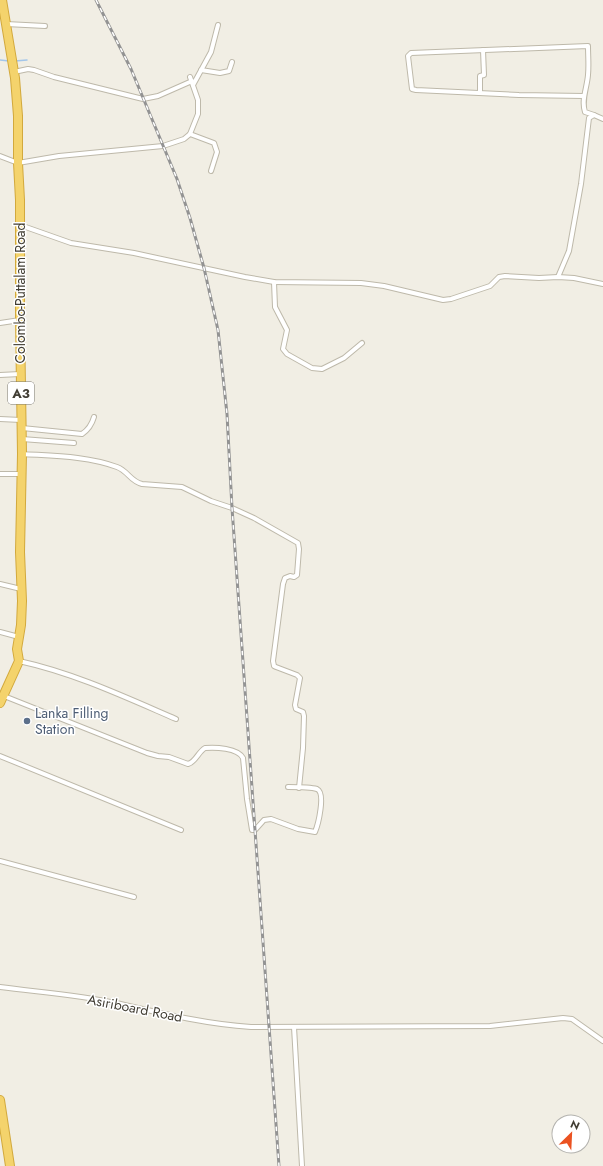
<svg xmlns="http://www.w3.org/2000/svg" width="603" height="1166" viewBox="0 0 603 1166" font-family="Jost,sans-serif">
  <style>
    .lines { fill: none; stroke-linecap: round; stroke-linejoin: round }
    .stream { stroke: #a3c6ea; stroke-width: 1.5 }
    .street-casing { stroke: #beb9aa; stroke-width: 6 }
    .highway-casing { stroke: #d2a93d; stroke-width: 10 }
    .street { stroke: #fff; stroke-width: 4 }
    .highway { stroke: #f4d36c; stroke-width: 8 }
    .rail-casing { stroke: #939393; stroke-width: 3 }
    .rail { stroke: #fff; stroke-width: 1.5; stroke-dasharray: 4.5; stroke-linecap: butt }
    .service-dot { fill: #5c6f8a; stroke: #fff; stroke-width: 1.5 }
    .labels { text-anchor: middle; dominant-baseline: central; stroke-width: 3; stroke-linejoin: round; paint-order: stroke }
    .shield { fill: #fff; stroke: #7b7871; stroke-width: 1 }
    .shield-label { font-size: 13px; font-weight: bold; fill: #423e34 }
    .street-label { font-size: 14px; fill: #423e34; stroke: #fff }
    .service-label { font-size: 14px; fill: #4e5e75; stroke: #fff; text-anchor: start }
  </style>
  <rect width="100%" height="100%" fill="#f1eee4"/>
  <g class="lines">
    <g class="stream">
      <polyline points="0,60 9,61"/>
      <polyline points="15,61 27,60"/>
    </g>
    <defs>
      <g id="street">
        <polyline points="6,24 45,26"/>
        <polyline points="201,70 220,73 229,71 232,62"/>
        <polyline points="14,72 28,69 34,70 54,77 143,99 158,96 192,81"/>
        <polyline points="193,85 211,52 218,25"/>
        <polyline points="480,93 480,76 484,75 483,50"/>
        <path d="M584 96 519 95 416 90 412 89 408 56 411 53 588 46C588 56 589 65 588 75 587 88 581 100 585 112L594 115"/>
        <polyline points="190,134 214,143 217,152 211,171"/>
        <polyline points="0,156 18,163 59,156 163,146 184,139 190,134 198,114 198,100 190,77"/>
        <polyline points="20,225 71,243 134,253 245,277 274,282 361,283 384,286 443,300 451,299 490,286 499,277 505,276 539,278 558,277 574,278 603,284"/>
        <polyline points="558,277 569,251 581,184 589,118 594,115 603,119"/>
        <polyline points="274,282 275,307 287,330 283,349 287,354 312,368 322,369 344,358 362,343"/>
        <polyline points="0,323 20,320"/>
        <polyline points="0,375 20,374"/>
        <polyline points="0,419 21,420"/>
        <path d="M22 428 82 434C88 430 92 424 94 417"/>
        <polyline points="22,439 74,443"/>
        <path d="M22 454C53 456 87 456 117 467 128 471 130 481 142 484L182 487 211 501 232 508 254 518 298 543 299 549 297 575 294 577 290 576 285 578 283 584 273 661 274 666 276 667 297 675 300 678 295 705 296 709 303 712 304 716 303 748 299 788"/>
        <polyline points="0,474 21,474"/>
        <polyline points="0,584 21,589"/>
        <polyline points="0,632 19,637"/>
        <path d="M19 661C74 673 125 697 176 719"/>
        <path d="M4 696 147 753 158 756 169 757 188 764C196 762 198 752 205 748 215 747 238 748 243 758L247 799 252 830H255L264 820 271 819 298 829 315 832C318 825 326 793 317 789 310 787 296 787 288 787"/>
        <polyline points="0,756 181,830"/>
        <polyline points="0,861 134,897"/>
        <path d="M0 987C38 992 78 995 116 1003 160 1013 206 1024 251 1027L490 1026 563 1018 572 1019 603 1041"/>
        <polyline points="294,1027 302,1166"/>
      </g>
      <g id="highway">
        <polyline points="0,703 19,661 17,649 21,625 22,601 20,552 22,454 20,320 20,200 18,163 18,116 15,78 2,0"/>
        <polyline points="0,1100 10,1166"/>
      </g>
    </defs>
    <use href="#street" class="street-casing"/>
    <use href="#highway" class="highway-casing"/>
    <use href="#street" class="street"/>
    <use href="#highway" class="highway"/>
    <defs>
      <polyline id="rail" points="96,0 131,69 177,179 190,218 204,268 218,330 227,414 232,508 279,1166"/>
    </defs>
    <use href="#rail" class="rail-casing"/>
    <use href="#rail" class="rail"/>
  </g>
  <circle class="service-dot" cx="27" cy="721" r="4"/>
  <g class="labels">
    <rect class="shield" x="8" y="382" width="26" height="22" rx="3"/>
    <g class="shield-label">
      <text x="21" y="393">A3</text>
    </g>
    <g class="street-label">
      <text transform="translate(20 293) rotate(-90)">Colombo-Puttalam Road</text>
      <text transform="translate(135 1008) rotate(11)">Asiriboard Road</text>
    </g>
    <g class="service-label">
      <text x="35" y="713">Lanka Filling<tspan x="35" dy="16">Station</tspan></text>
    </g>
  </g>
  <g transform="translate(571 1134) rotate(24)"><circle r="19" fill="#ffffff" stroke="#b3b2ae"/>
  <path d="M0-3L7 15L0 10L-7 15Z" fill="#eb5221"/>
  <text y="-6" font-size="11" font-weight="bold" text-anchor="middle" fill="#423e34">N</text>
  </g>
</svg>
